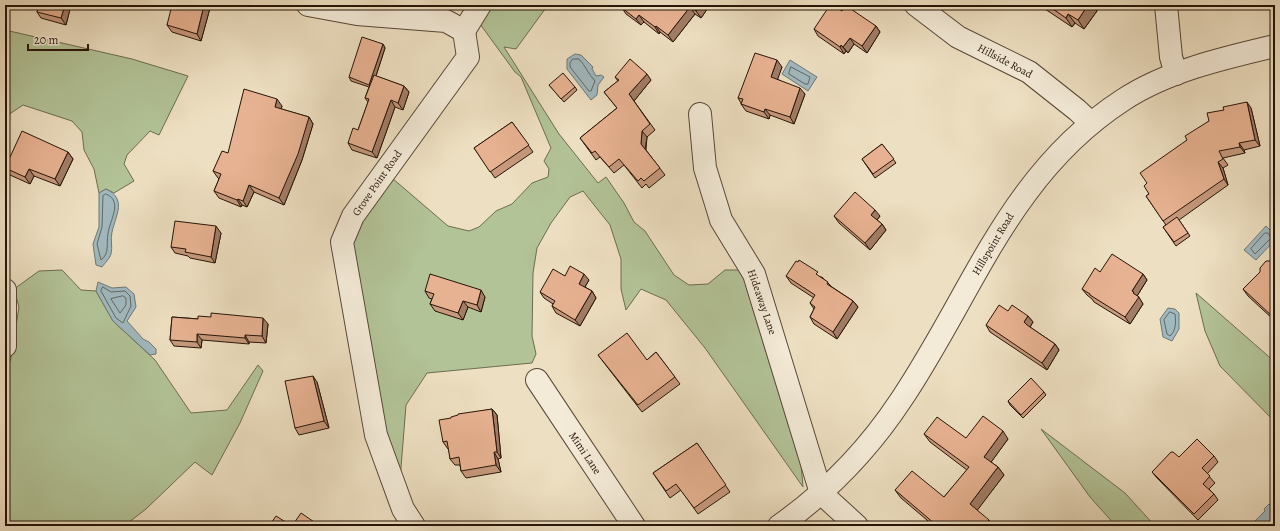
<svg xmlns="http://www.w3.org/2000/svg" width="1280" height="531" viewBox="0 0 1280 531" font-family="Alegreya,serif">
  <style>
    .green { fill: #b2c397; stroke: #6c6c50 }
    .water { fill: #a0b9bf; stroke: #6f7776 }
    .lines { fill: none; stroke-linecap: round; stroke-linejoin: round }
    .shore { stroke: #636664; stroke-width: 1 }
    .minor-casing { stroke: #584736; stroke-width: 24 }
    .minor { stroke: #f3ead7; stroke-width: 22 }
    .wall { fill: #c7997d; stroke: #261408 }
    .shaded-wall { fill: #a27d66; stroke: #261408 }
    .building { fill: #e7b291; stroke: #261408 }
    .labels { text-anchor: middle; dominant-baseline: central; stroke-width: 3; stroke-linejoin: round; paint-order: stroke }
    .street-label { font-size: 11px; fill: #261408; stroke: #f3ead7 }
  </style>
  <rect width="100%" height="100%" fill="#eddfc1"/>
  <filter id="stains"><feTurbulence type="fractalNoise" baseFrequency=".005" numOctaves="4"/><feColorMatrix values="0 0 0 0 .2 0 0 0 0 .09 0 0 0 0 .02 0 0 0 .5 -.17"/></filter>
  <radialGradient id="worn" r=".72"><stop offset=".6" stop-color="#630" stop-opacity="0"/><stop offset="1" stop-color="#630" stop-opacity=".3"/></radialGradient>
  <g class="green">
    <polygon points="459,5 548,5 516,49 504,47 559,134 598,183 606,177 624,203 634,222 645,231 674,275 689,285 708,284 725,270 745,270 798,427 803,487 705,348 666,300 641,289 626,310 621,289 621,259 610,225 583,191 570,197 551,223 537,248 533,273 532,336 536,354 532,363 427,373 406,405 400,480 382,423 351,239 357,222 392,178 448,226 469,231 479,227 496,211 512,204 532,183 548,177 549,169 544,161 551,148 521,77 515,72 469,9"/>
    <polygon points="5,30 132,59 188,76 159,135 150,131 127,155 124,164 134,181 114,193 106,189 99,193 94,169 84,150 82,132 72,121 23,105 5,117"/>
    <polygon points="62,270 81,290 96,291 113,321 155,360 191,413 227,410 258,365 263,371 240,423 212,475 195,462 146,509 124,526 5,526 5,378 11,358 19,307 14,289 39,271"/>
    <polygon points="1196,293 1275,362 1275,422 1220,366 1205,331"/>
    <polygon points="1041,429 1125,493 1155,526 1116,526 1090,497"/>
  </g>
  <g class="water">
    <polygon points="575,54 581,55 593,67 592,69 596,76 601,75 604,77 598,85 597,95 591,100 567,69 567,59"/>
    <polygon points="790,60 817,77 808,91 782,74"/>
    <path d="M106 189C127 199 116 214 112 232 110 239 113 247 111 254 110 258 105 263 102 267L96 265 93 244 99 227V193Z"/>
    <polygon points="1266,226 1275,235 1275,240 1256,260 1244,250"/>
    <polygon points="98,282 112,288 126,287 134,294 136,307 127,321 143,339 149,342 156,349 156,354 150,355 113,321 96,291"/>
    <polygon points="1168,308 1175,309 1179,313 1179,329 1172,341 1163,337 1160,319"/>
    <polygon points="1269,504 1275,510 1275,526 1250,526 1265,511 1264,509"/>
  </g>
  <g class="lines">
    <g class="shore">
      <path d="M573 59H579C586 66 588 74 595 81L591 91H589L570 67V63Z"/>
      <polygon points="791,67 810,77 808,84 805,84 789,74"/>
      <path d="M106 194C124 201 109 221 108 234 106 244 110 253 101 260L97 244 102 227 103 196Z"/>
      <polygon points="1265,233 1268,233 1271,238 1255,254 1251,249"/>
      <polygon points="103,287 111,292 125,291 130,296 131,306 123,323 116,318 101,291"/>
      <polygon points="123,296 126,298 126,305 120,313 111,299"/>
      <path d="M1170 312 1175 314C1176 322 1176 331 1170 336L1167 334 1164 320Z"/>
    </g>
    <defs>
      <g id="minor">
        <polyline points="308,5 357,14 446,21 464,31"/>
        <polyline points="916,5 958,37 1029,72 1077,110 1091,123"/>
        <polyline points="1166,5 1171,57 1176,74"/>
        <polyline points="464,31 480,5"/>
        <polyline points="700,114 705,168 718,210 721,220 754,274 821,493 857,526"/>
        <polyline points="5,290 5,346"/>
        <polyline points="537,380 634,526"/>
        <polyline points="414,526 403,509 376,435 342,242 353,216 468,57 464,31"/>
        <path d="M779 526C827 492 868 450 901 400 973 293 1009 174 1123 100 1167 71 1224 58 1275 46"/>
      </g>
    </defs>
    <use href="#minor" class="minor-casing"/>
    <use href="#minor" class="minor"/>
  </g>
  <g class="wall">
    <polygon points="39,5 71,5 66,25 41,18 37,12"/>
    <polygon points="176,5 208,5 210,8 201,41 172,32 167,25"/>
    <polygon points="624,5 710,5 701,18 695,14 673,42 660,32 659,34 644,22 641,25 626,14 622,8"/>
    <polygon points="1039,5 1093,5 1097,11 1084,29 1075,23 1072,27"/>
    <polygon points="842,11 876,26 880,32 867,53 854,44 848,53 846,51 844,54 818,36 814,29"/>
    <polygon points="383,44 385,48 376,76 404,86 409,92 403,110 395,107 377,158 352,150 348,143 358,130 368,102 365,98 369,87 351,81 349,77"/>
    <polygon points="782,67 777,79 805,94 794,124 770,115 769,119 746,111 741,104 741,103 738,98"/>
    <polygon points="615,77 651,80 634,101 655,130 647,137 646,150 665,175 649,188 646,184 642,188 624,165 614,173 600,157 596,160 580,138 617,108 604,92 618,81"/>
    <polygon points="549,85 575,87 577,90 564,102"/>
    <polygon points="282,106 281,109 309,117 313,124 302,160 284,205 254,192 247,207 242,205 241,207 219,198 214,191 219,179 218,178 213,171 228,153"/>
    <polygon points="1251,108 1260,146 1244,150 1245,153 1223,158 1228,165 1223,168 1228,185 1179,220 1190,236 1176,246 1163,227 1166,225 1146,196 1149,194 1147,183 1187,140 1209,121"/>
    <polygon points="512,122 533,152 495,178 474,148"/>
    <polygon points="882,144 896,163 875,178 862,159"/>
    <polygon points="68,152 73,159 60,186 34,176 30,184 10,175 5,168"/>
    <polygon points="834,216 880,216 877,220 882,224 886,230 870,250 839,223"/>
    <polygon points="221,233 215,263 190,258 188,256 175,253 171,247"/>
    <polygon points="1275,261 1275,321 1248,296 1243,289"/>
    <polygon points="1100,272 1143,274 1147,280 1137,296 1143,304 1130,324 1094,302 1092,299 1087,295 1082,289"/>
    <polygon points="565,276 589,280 585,287 592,291 596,298 580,326 556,313 552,306 553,304 544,298 540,292"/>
    <polygon points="786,276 822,277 832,287 853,301 858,307 837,339 814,324 810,317 814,309 810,303 814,298 791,283"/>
    <polygon points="425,291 485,297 481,312 468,307 463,320 435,311 430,304 432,299 429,298"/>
    <polygon points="1008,311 1028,316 1033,322 1030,327 1055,344 1059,350 1047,370 990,332 986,325"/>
    <polygon points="172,317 268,324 266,343 249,342 249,344 202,340 201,348 174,346 170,340"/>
    <polygon points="656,352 680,384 642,412 598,355 647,360"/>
    <polygon points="317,382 329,428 299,435 295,428"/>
    <polygon points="1044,392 1046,395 1023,418 1010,405 1008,401"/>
    <polygon points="492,409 497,415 501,458 498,459 501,472 466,478 461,471 460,465 455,465 450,459 449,449 448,449 443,442 451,418"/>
    <polygon points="924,434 966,438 1008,439 991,462 998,467 1004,475 977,510 993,526 934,526 901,498 895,490 944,497 967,470 930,442"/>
    <polygon points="697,443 730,492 698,514 681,490 670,498 653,473"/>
    <polygon points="1214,456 1218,462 1207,474 1215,483 1209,489 1214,494 1218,500 1198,520 1157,478 1152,472 1179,457"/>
  </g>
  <g class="shaded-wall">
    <polygon points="65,5 71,5 66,25 61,18"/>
    <polygon points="204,5 208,5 210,8 201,41 197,34"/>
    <polygon points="701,5 710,5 701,18 696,11"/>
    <polygon points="1088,5 1093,5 1097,11 1084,29 1078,20"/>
    <polygon points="690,7 695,14 673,42 668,35"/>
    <polygon points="1068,14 1075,23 1072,27 1066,18"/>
    <polygon points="639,15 644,22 641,25 636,19"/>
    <polygon points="656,26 660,32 659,34 655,27"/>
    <polygon points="876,26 880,32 867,53 862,46"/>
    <polygon points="850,38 854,44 848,53 843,47"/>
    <polygon points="383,44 385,48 372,88 369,85"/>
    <polygon points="841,45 846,51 844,54 840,47"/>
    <polygon points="777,60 782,67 776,84 771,77"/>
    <polygon points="647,74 651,80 634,101 629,94"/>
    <polygon points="404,86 409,92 403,110 398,103"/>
    <polygon points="800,88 805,94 794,124 790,117"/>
    <polygon points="277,99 282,106 280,114 275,107"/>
    <polygon points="391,100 395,107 377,158 372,152"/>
    <polygon points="1247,102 1251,108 1260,146 1255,140"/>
    <polygon points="765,109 770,115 769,119 764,112"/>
    <polygon points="309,117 313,124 302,160 284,205 279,198"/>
    <polygon points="642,131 647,137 645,150 641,144"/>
    <polygon points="1239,143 1244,150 1245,153 1240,147"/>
    <polygon points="68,152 73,159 60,186 55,179"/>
    <polygon points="1218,162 1223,168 1228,185 1224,179"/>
    <polygon points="29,169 34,176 30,184 25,177"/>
    <polygon points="249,185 254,192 247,207 243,201"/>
    <polygon points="238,199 242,205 241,207 237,200"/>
    <polygon points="875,210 880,216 876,221 871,215"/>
    <polygon points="882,224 886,230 870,250 865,243"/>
    <polygon points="216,226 221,233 215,263 211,257"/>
    <polygon points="584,274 589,280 583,290 579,284"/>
    <polygon points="1143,274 1147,280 1137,296 1139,297 1143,304 1130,324 1125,317 1132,291"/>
    <polygon points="481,290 485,297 481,312 477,305"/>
    <polygon points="592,291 596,298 580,326 575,320"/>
    <polygon points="463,301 468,307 463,320 458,313"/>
    <polygon points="853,301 858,307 837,339 833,332"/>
    <polygon points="1028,316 1033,322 1029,329 1024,322"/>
    <polygon points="263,318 268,324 266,343 262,336"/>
    <polygon points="197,334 202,340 201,348 197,342"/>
    <polygon points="245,335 249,342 249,344 245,338"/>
    <polygon points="1055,344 1059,350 1047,370 1042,363"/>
    <polygon points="313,376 317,382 329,428 324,421"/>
    <polygon points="492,409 497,415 501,458 497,452"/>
    <polygon points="1003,431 1008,439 989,465 984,457"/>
    <polygon points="494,452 498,459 501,472 496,465"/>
    <polygon points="998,467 1004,475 976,512 970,504"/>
    <polygon points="989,520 993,526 984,526"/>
  </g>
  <g class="building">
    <polygon points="39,5 65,5 61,18 37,12"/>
    <polygon points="172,5 175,6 176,5 204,5 197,34 167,25"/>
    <polygon points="624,5 701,5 696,11 690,7 668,35 656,26 655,27 639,15 636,19 622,8"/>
    <polygon points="830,5 833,5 842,11 845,5 876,26 862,46 850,38 843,47 841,45 840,47 814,29"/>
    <polygon points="1047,5 1088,5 1078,20 1068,14 1066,18"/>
    <polygon points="362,37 383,44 369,85 349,77"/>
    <polygon points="755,53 777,60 771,77 800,88 790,117 765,109 764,112 741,104 743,99 738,98"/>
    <polygon points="630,59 647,74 629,94 650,124 642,131 641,144 660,168 644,181 641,178 638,181 619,159 609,167 595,151 592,153 580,138 617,108 604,92 619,80 615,77"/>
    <polygon points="563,73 575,87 561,99 549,85"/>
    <polygon points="374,75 404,86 398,103 391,100 372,152 348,143 353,128 358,130 369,99 365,98"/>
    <polygon points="244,89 277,99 275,107 309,117 298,154 279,198 249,185 243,201 238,199 237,200 214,191 221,174 213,171 222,151 228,153"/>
    <polygon points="1247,102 1255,140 1239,143 1240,147 1219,151 1223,159 1218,162 1224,179 1163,221 1146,196 1149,194 1144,186 1147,183 1140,173 1187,140 1185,136 1209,121 1207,113 1224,110 1223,107"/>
    <polygon points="512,122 529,145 490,172 474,148"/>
    <polygon points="22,131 68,152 55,179 29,169 25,177 5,168"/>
    <polygon points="882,144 894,159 873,174 862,159"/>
    <polygon points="855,192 875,210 871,215 882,224 865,243 834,216"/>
    <polygon points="1177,217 1188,233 1174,242 1163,227"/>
    <polygon points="175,221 216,226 211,257 185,252 186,249 171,247"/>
    <polygon points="1112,254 1143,274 1132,291 1134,292 1133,293 1139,297 1125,317 1090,295 1090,294 1082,289 1095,268 1100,272"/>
    <polygon points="799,260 818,272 816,274 828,282 827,284 853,301 833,332 810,317 815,307 810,303 815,295 786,276 796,261 798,262"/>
    <polygon points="1266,261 1275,261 1275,315 1273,317 1243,289 1260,272 1260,268"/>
    <polygon points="570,266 584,274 579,284 592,291 575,320 552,306 555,301 540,292 553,269 565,276"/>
    <polygon points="430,274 481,290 477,305 463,301 458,313 430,304 434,294 425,291"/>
    <polygon points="999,305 1008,311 1012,305 1028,316 1024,322 1027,325 1055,344 1042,363 986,325"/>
    <polygon points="211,313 263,318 262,336 245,335 245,338 197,334 197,342 170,340 172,317 198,319 198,316 211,317"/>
    <polygon points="627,333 647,360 656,352 675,377 638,405 598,355"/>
    <polygon points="313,376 324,421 295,428 285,381"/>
    <polygon points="1031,378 1044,392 1021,415 1008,401"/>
    <polygon points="492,409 497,452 494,452 496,465 461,471 459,457 450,459 447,441 443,442 439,420 451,418 451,417 458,415 458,414"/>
    <polygon points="983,416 1003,431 984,457 998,467 970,504 989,520 984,526 937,526 928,518 895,490 912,471 944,497 969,467 924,434 937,417 966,438"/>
    <polygon points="1197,439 1214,456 1202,468 1210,476 1203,484 1214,494 1194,514 1152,472 1171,452 1173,452 1179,457"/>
    <polygon points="697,443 726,485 694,508 676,484 666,491 653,473"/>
    <polygon points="301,513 320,526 292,526"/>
    <polygon points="276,516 292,526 269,526"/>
    <polygon points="168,521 172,526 163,526"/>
  </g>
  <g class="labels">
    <g class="street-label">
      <text transform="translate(1005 61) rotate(28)">Hillside Road</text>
      <text transform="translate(377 183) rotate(-55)">Grove Point Road</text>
      <text transform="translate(993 244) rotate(-59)">Hillspoint Road</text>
      <text transform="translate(762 302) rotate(71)">Hideaway Lane</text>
      <text transform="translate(585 453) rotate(56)">Mimi Lane</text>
    </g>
  </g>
  <rect width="1280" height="531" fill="none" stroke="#eddfc1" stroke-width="20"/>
  <rect x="6" y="6" width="1268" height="519" fill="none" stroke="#261408" stroke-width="2"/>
  <rect x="10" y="10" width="1260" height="511" fill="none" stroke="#261408"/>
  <path d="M28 44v6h60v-6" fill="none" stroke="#261408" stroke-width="2"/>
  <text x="34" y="44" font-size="12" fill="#261408" stroke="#f3ead7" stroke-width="3" paint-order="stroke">20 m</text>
  <rect width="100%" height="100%" filter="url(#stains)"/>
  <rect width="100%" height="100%" fill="url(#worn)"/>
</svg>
